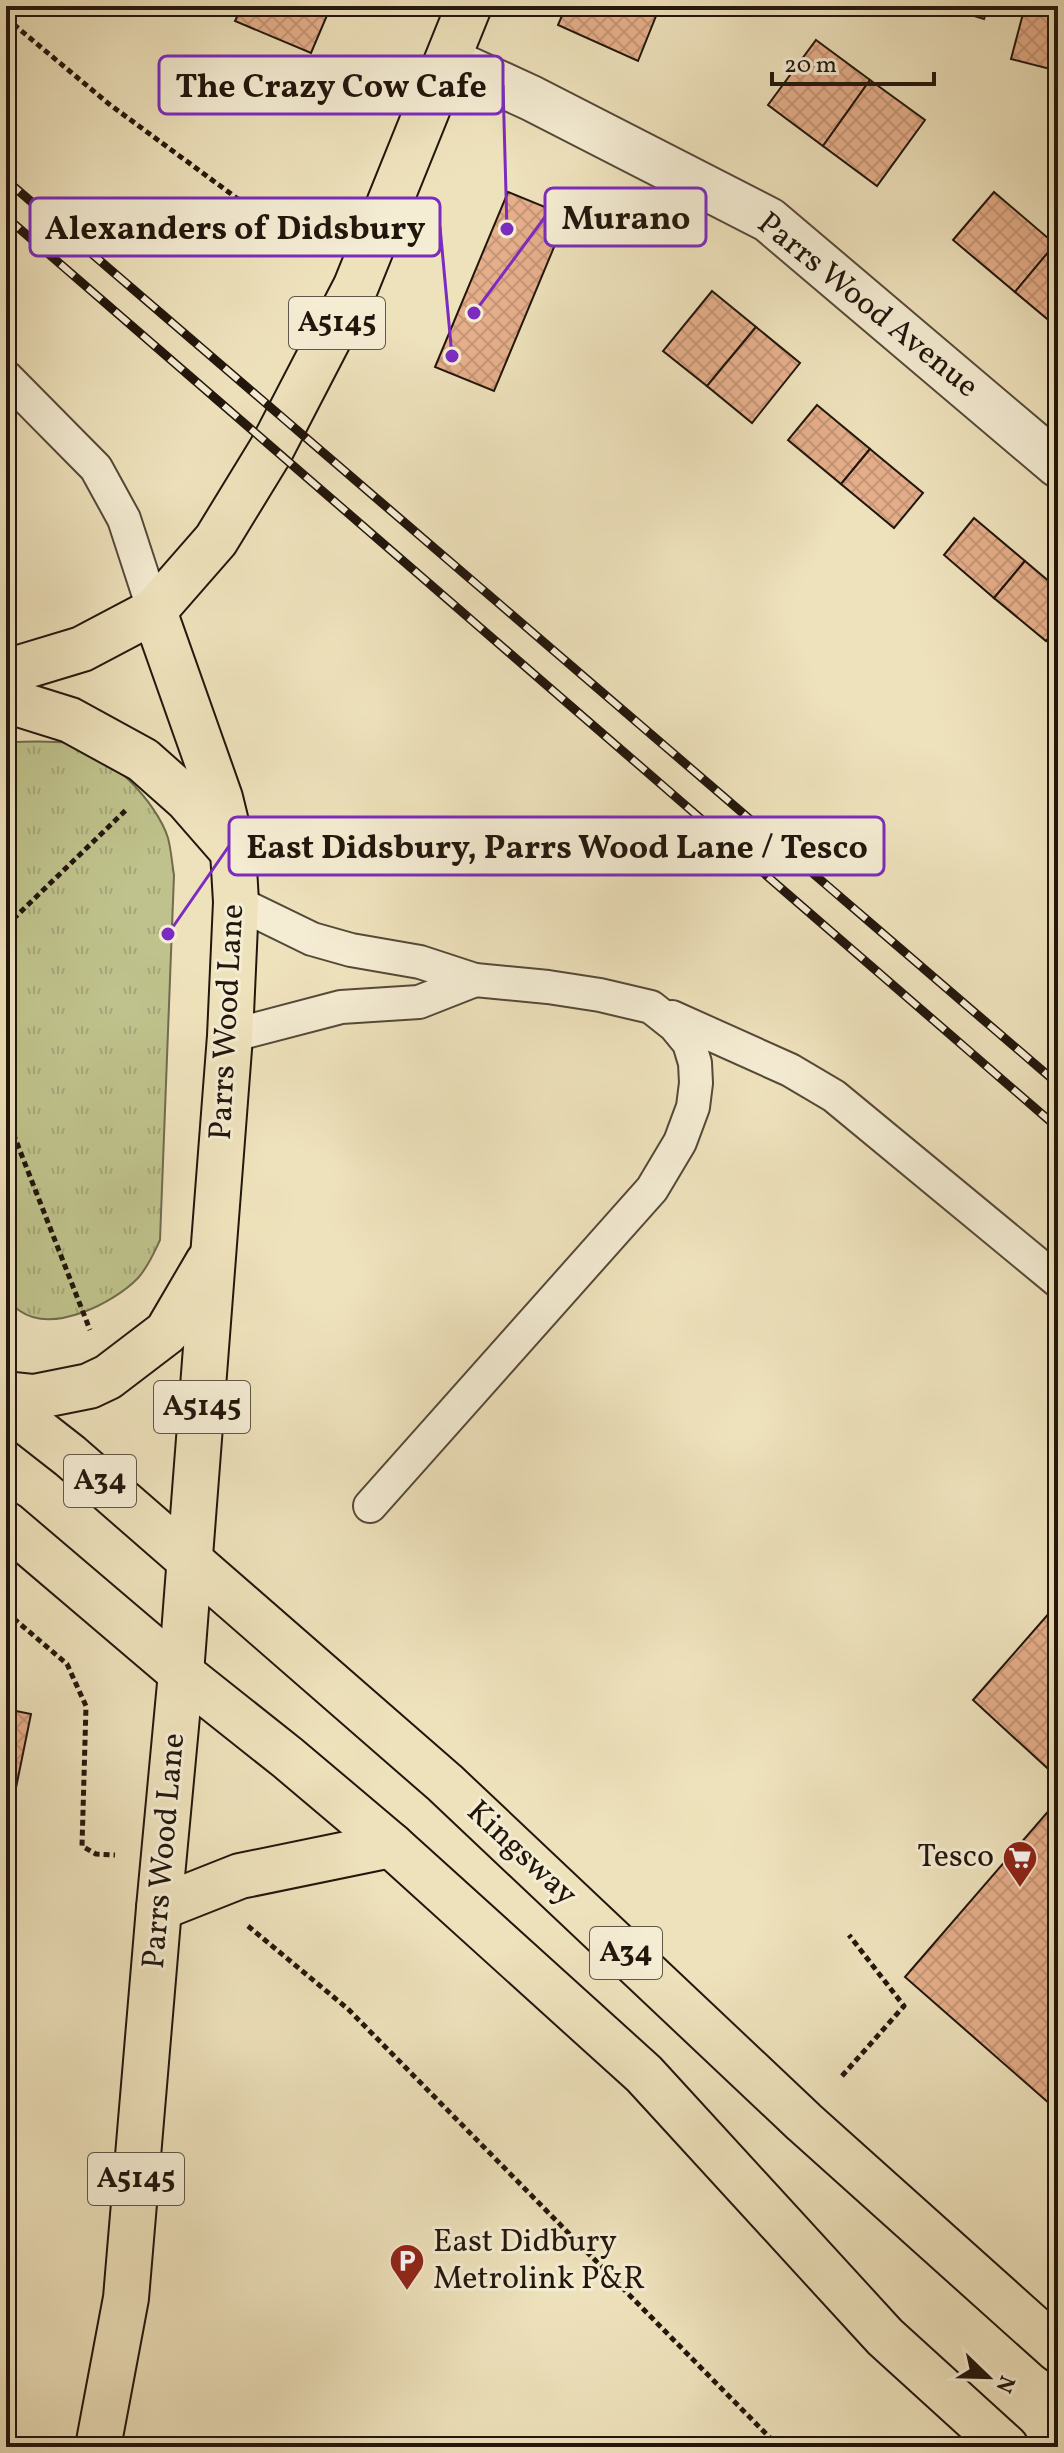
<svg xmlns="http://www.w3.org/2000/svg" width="1064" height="2453" viewBox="0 0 1064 2453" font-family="Vollkorn,serif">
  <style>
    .park { fill: url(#park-tufts); stroke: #706c4c; stroke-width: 2 }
    .building { fill: url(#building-cross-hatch); stroke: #22160c; stroke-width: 2 }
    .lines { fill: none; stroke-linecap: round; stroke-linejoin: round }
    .lane-casing { stroke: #554938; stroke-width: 36 }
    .street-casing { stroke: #554938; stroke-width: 48 }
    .primary-casing { stroke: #22160c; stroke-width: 48 }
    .highway-casing { stroke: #22160c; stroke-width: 48 }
    .path { stroke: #22160c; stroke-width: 5; stroke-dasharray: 6 4; stroke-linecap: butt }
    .lane { stroke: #f4ecd3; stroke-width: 32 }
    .street { stroke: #f4ecd3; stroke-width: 44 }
    .primary { stroke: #eee2bc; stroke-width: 44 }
    .highway { stroke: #eee2bc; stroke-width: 44 }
    .rail-casing { stroke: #22160c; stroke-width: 9 }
    .rail { stroke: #f4ecd3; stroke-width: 6; stroke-dasharray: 18; stroke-linecap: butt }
    .labels { text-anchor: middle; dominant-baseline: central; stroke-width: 6; stroke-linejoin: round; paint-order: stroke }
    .shield { fill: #f4ecd3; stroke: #615648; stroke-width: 2 }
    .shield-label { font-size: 30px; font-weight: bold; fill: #22160c }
    .street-label { font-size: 32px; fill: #22160c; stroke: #f4ecd3 }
    .poi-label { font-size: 32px; fill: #22160c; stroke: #f4ecd3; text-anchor: end }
    .leader { fill: none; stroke: #7b2cbf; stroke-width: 3 }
    .callout-dot { fill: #7b2cbf; stroke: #f4ecd3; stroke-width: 3 }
    .callout { fill: #f4ecd3; stroke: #7b2cbf; stroke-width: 3 }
    .callout-label { font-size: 34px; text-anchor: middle; font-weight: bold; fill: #22160c }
  </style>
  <defs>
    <pattern id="park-tufts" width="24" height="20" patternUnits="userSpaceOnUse" patternTransform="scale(2)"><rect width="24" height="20" fill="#bfc28c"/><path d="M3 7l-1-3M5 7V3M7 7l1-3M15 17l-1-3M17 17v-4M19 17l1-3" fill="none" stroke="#a4a678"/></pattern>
    <pattern id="building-cross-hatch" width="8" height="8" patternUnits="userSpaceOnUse" patternTransform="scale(2)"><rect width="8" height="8" fill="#e6af8b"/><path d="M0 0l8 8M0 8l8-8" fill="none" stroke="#c59677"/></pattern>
  </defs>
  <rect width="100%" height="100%" fill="#eee2bc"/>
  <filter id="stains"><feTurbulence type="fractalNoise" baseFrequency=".0025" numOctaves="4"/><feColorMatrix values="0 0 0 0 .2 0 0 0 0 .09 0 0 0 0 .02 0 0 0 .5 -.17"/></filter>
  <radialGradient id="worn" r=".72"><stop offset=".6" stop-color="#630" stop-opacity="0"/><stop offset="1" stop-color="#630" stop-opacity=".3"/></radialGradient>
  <path class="park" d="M6 742C26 742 48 740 68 743 106 749 157 802 168 838 171 849 172 863 174 875L160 1240C154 1253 148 1267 138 1278 114 1303 53 1334 20 1311 15 1308 10 1302 6 1298Z"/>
  <g class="building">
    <polygon points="242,6 331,6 311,53 235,21"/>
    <polygon points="566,6 660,6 638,61 558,25"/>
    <polygon points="942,6 988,6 984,19"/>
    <polygon points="1025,6 1058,6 1058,71 1011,59"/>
    <polygon points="816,40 870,80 823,146 768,105"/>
    <polygon points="870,80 925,120 877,186 823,146"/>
    <polygon points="508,192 567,216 494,391 435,367"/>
    <polygon points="994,192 1055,244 1015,292 953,240"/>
    <polygon points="1055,244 1058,247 1058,328 1015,292"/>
    <polygon points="712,291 756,327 707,386 663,351"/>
    <polygon points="756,327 800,363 752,423 707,386"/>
    <polygon points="817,405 870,449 841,484 788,440"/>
    <polygon points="870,449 923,493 894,528 841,484"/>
    <polygon points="974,518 1025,561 994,598 944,555"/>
    <polygon points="1025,561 1058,589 1058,627 1046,641 994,598"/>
    <polygon points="1058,1603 1058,1778 973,1700"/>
    <polygon points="6,1709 31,1714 6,1837"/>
    <polygon points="1058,1800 1058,2111 905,1977"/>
  </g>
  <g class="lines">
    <defs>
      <g id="lane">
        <polyline points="6,377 96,468 124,519 154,611"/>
        <polyline points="236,902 312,939 351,950 420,962 475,980 548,987 600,995 651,1007 675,1026 689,1043 695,1063 696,1083 693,1107 680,1142 652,1189 370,1506"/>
        <polyline points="672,1017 790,1070 834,1096 1058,1281"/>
        <polyline points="230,1036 341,1007 419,1002 475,980"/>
      </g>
      <polyline id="street" points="448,60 531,98 769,220 1058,465"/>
      <g id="primary">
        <polyline points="6,672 82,649 154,611 216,540 271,450 356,286 469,6"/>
        <polyline points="6,700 70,720 143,760 187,799 228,846"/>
        <polyline points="6,1394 34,1397 89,1386 108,1377 167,1332 208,1262"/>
        <polyline points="98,2447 126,2298 159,1908 181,1673 230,1036 236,902 233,851 220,798 154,611"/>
      </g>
      <g id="highway">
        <polyline points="6,1406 70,1456 445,1783 804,2122 1058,2350"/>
        <polyline points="6,1524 181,1673 288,1758 391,1845 644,2074 885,2337 1006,2447"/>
        <polyline points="159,1908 240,1876 391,1845"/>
      </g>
    </defs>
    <use href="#lane" class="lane-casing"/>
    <use href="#street" class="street-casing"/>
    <use href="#primary" class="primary-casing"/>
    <use href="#highway" class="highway-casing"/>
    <g class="path">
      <polyline points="6,18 109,104 314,255"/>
      <polyline points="6,926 126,810"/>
      <path d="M6 945C17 964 16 985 6 1005"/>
      <polyline points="6,1115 90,1330"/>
      <polyline points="6,1612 67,1664 86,1706 82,1846 96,1854 115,1855"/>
      <polyline points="248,1926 348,2009 779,2447"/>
      <polyline points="842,2076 904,2006 849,1935"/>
    </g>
    <use href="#lane" class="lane"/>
    <use href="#street" class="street"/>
    <use href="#primary" class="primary"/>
    <use href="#highway" class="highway"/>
    <defs>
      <g id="rail">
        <polyline points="6,180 1058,1084"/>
        <polyline points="6,217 1058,1128"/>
      </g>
    </defs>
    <use href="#rail" class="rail-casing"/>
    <use href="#rail" class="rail"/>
  </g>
  <defs>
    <symbol id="supermarket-pin" viewBox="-11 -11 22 30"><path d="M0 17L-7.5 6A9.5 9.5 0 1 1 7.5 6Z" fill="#8f2418" stroke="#f4ecd3"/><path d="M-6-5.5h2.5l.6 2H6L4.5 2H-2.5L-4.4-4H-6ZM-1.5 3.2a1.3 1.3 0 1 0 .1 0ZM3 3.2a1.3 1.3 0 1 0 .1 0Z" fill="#fff"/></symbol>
    <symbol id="parking-pin" viewBox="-11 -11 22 30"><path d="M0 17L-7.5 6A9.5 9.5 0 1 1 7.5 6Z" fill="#8f2418" stroke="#f4ecd3"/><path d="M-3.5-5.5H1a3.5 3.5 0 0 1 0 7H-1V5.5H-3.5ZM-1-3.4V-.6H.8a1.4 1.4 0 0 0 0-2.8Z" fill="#fff"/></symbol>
  </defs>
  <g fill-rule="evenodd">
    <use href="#supermarket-pin" x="1000" y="1838" width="40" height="54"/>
    <use href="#parking-pin" x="387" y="2241" width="40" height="54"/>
  </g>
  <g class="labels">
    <g class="shield">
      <rect x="289" y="297" width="96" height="52" rx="6"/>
      <rect x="154" y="1381" width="96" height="52" rx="6"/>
      <rect x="64" y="1455" width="72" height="52" rx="6"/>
      <rect x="590" y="1927" width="72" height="52" rx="6"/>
      <rect x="88" y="2153" width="96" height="52" rx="6"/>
    </g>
    <g class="shield-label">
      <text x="337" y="323">A5145</text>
      <text x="202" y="1407">A5145</text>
      <text x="100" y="1481">A34</text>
      <text x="626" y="1953">A34</text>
      <text x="136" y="2179">A5145</text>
    </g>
    <g class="street-label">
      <text transform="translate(867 306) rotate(39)">Parrs Wood Avenue</text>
      <text transform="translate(228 1022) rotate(-87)">Parrs Wood Lane</text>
      <text transform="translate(165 1851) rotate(-85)">Parrs Wood Lane</text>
      <text transform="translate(521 1854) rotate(43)">Kingsway</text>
    </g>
    <g class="poi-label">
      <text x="994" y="1858">Tesco</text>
      <text x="433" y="2243" text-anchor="start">East Didbury<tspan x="433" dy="37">Metrolink P&amp;R</tspan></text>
    </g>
  </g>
  <path class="leader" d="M507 229L503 85M474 313L545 217M452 356L440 227M168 934L229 846"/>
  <g class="callout-dot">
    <circle cx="507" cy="229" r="8"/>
    <circle cx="474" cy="313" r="8"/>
    <circle cx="452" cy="356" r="8"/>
    <circle cx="168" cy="934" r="8"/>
  </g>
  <g class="callout">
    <rect x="159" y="56" width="344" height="58" rx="8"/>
    <rect x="545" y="188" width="161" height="58" rx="8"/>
    <rect x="30" y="198" width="410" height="58" rx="8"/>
    <rect x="229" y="817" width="655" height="58" rx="8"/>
  </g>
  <g class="callout-label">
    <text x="331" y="97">The Crazy Cow Cafe</text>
    <text x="626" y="229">Murano</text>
    <text x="235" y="239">Alexanders of Didsbury</text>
    <text x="557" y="858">East Didsbury, Parrs Wood Lane / Tesco</text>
  </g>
  <rect width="1064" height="2453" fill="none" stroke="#eee2bc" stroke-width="32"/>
  <rect x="8" y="8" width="1048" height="2437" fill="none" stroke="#22160c" stroke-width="4"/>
  <rect x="16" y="16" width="1032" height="2421" fill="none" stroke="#22160c" stroke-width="2"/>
  <g transform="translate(988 2377) rotate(113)" stroke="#f4ecd3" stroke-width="6" paint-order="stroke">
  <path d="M0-6L14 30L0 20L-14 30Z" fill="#22160c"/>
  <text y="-12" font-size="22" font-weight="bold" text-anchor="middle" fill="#22160c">N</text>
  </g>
  <path d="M772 72v12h162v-12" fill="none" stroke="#22160c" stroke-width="4"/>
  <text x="784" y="72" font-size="24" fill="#22160c" stroke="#f4ecd3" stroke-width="6" paint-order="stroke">20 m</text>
  <rect width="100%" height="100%" filter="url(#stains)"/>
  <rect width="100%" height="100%" fill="url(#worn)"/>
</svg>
